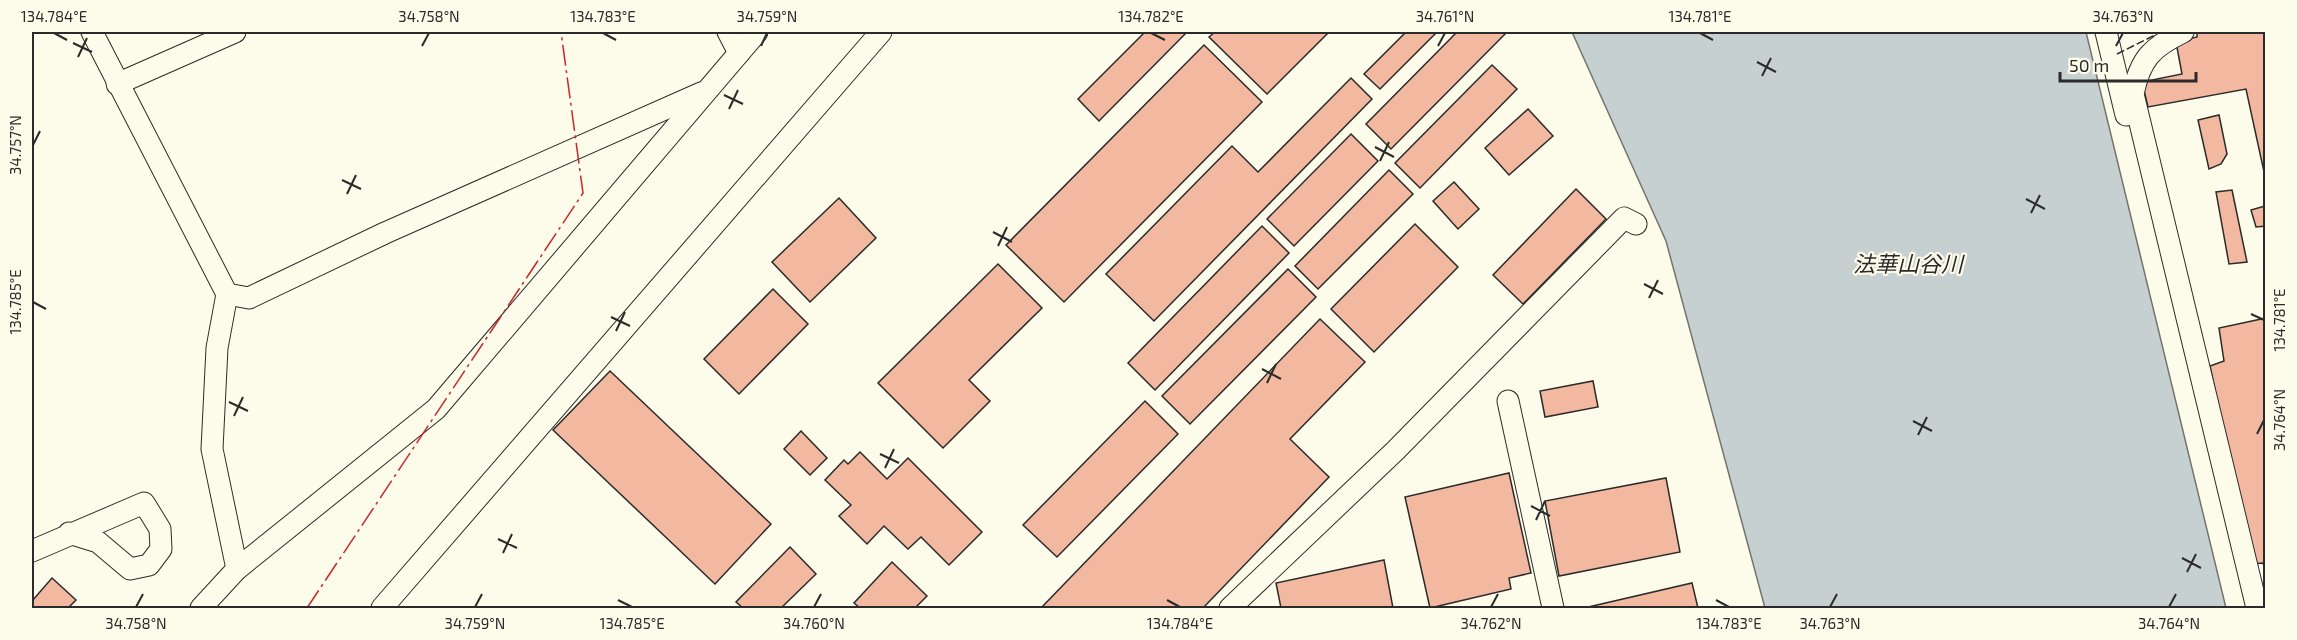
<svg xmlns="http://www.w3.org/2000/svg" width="2297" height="640" viewBox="0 0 2297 640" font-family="'Exo 2','Noto Sans JP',sans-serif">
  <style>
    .water { fill: #c7d0d0; stroke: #74746e; stroke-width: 1.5 }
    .building { fill: #f2b8a0; stroke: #2b2b2b; stroke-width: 1.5 }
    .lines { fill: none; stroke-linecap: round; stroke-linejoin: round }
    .minor-casing { stroke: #2b2b2b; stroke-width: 23 }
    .minor { stroke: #fdfbea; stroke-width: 21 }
    .fence { stroke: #2b2b2b; stroke-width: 1.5; stroke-dasharray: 8 3; stroke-linecap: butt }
    .power { stroke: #c62828; stroke-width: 1.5; stroke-dasharray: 21 4.5 3 4.5; stroke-linecap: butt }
    .ticks { fill: none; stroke: #2b2b2b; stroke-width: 2 }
    .labels { text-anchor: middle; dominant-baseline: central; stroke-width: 4.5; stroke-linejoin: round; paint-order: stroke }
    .water-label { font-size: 22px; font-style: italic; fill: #2b2b2b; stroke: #fdfbea }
    .neatline { fill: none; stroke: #2b2b2b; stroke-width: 2 }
    .ticks-label { font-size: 15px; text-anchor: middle; fill: #2b2b2b }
  </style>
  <rect width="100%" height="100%" fill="#fdfbea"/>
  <polygon class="water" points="1572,32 2086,32 2226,608 1765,608 1666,241"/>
  <g class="building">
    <polygon points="1145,32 1187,32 1099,121 1078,99"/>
    <polygon points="1215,32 1329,32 1267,94 1209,37"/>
    <polygon points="1406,32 1437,32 1380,89 1364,74"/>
    <polygon points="1457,32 1503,32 1505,34 1391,149 1366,124"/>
    <polygon points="2197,32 2266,32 2266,181 2246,89 2148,107 2142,82 2182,74 2176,42 2197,37"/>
    <polygon points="1204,45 1262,102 1064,302 1006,245"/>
    <polygon points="1492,65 1517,89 1420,188 1395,163"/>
    <polygon points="1351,78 1372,99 1154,321 1106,274 1232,146 1258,172"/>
    <polygon points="1528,109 1553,136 1509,175 1485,148"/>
    <polygon points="2219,115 2227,154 2221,164 2209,169 2198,120"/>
    <polygon points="1351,134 1378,161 1294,246 1267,219"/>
    <polygon points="1389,170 1413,194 1318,289 1295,266"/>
    <polygon points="1454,182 1479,209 1458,229 1433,201"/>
    <polygon points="1576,189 1606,219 1523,304 1493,275"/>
    <polygon points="2232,190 2247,262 2229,264 2216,192"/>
    <polygon points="839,198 876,238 810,302 772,262"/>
    <polygon points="2265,206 2266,226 2256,227 2251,210"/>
    <polygon points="1415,224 1458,267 1374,352 1331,309"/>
    <polygon points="1262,226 1289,253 1155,390 1128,363"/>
    <polygon points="998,264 1042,308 969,380 990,401 943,448 878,383"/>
    <polygon points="1288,269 1316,297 1190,424 1162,396"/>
    <polygon points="773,289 808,324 739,394 704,359"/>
    <polygon points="2266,318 2266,572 2263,563 2252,564 2250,558 2210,366 2224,361 2219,328"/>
    <polygon points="1320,319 1365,362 1290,439 1329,477 1203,608 1041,608"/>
    <polygon points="610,371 771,524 715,584 553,430"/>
    <polygon points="1593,381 1598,407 1545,417 1540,391"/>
    <polygon points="1145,401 1178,434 1057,557 1023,525"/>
    <polygon points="801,431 827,458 810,475 784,449"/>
    <polygon points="860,452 887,479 908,458 982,532 949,565 921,537 908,549 884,526 867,544 839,516 851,505 825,480 844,460 848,464"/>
    <polygon points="1509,473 1531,573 1509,578 1511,589 1430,608 1405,497"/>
    <polygon points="1666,478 1680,552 1559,576 1545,501"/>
    <polygon points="790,547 816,574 781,608 743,608 736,602"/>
    <polygon points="1384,560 1393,608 1281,608 1276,583"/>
    <polygon points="892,562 927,596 915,608 860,608 854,603"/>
    <polygon points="52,578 76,600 68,608 32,608 32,601"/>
    <polygon points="1692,583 1698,608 1584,608"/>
  </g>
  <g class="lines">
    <defs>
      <g id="minor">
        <polyline points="92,32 227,294 217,348 212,449 237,569"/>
        <polyline points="728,32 739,53"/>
        <polyline points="2106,32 2126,115"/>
        <path d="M2183 32C2152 47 2140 59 2133 94L2257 608"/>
        <polyline points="117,84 235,32"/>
        <polyline points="227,294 249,298 385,233 701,93"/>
        <polyline points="1508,401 1553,608"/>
        <polyline points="32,551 144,503 160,529 161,549 149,565 130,569 98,542 69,533"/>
        <polyline points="201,608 237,569 436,409 757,32"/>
        <polyline points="382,608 881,32"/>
        <polyline points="1230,608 1396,450 1624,218 1636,224"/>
      </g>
    </defs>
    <use href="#minor" class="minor-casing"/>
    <use href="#minor" class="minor"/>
    <polyline class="fence" points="2117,54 2157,34"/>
    <polyline class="power" points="307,608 583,193 561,32"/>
  </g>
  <path class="ticks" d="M54 33 67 40M603 33 616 40M1151 33 1165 40M1700 33 1713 40M73 43 92 52M422 46 429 33M761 46 767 33M1438 46 1445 33M2116 46 2123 33M78 57 87 38M1757 62 1776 72M1762 76 1771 58M724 95 743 104M729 109 738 90M33 145 40 131M1375 147 1394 157M1380 161 1389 142M342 180 361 189M347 194 356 175M2026 199 2045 209M2031 213 2040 195M993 232 1012 242M998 246 1007 227M1644 284 1663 294M1649 298 1658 280M33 302 46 309M2251 314 2264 320M611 317 630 326M616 331 625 312M1262 369 1281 379M1267 383 1276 364M229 402 248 411M234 416 243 397M1913 421 1932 431M2257 434 2264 420M1918 435 1927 417M880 454 899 463M885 468 894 449M1531 506 1550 516M1536 520 1545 501M498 539 517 548M503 553 512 534M2182 558 2201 568M2187 572 2196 554M618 600 632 607M1167 600 1180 607M1716 600 1729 607M136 607 143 594M475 607 482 594M814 607 821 594M1491 607 1498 594M1830 607 1837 594M2169 607 2176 594"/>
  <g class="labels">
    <g class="water-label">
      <text x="1908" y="263">法華山谷川</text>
    </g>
  </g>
  <rect width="2297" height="640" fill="none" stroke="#fdfbea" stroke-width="66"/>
  <path d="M2060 72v9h136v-9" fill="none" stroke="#2b2b2b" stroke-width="3"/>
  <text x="2069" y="72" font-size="18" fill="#2b2b2b" stroke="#fdfbea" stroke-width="4.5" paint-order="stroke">50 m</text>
  <rect x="33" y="33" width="2231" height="574" class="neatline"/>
  <g class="ticks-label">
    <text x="54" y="22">134.784°E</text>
    <text x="429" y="22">34.758°N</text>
    <text x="603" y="22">134.783°E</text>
    <text x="767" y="22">34.759°N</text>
    <text x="1151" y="22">134.782°E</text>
    <text x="1445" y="22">34.761°N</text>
    <text x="1700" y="22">134.781°E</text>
    <text x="2123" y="22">34.763°N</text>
    <text transform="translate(16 145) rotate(-90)" y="5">34.757°N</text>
    <text transform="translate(16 302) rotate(-90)" y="5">134.785°E</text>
    <text transform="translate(2280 320) rotate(-90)" y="5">134.781°E</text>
    <text transform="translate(2280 420) rotate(-90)" y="5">34.764°N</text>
    <text x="136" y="629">34.758°N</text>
    <text x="475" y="629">34.759°N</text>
    <text x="632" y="629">134.785°E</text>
    <text x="814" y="629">34.760°N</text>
    <text x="1180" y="629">134.784°E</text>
    <text x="1491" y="629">34.762°N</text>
    <text x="1729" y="629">134.783°E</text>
    <text x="1830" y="629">34.763°N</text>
    <text x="2169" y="629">34.764°N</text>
  </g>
</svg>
